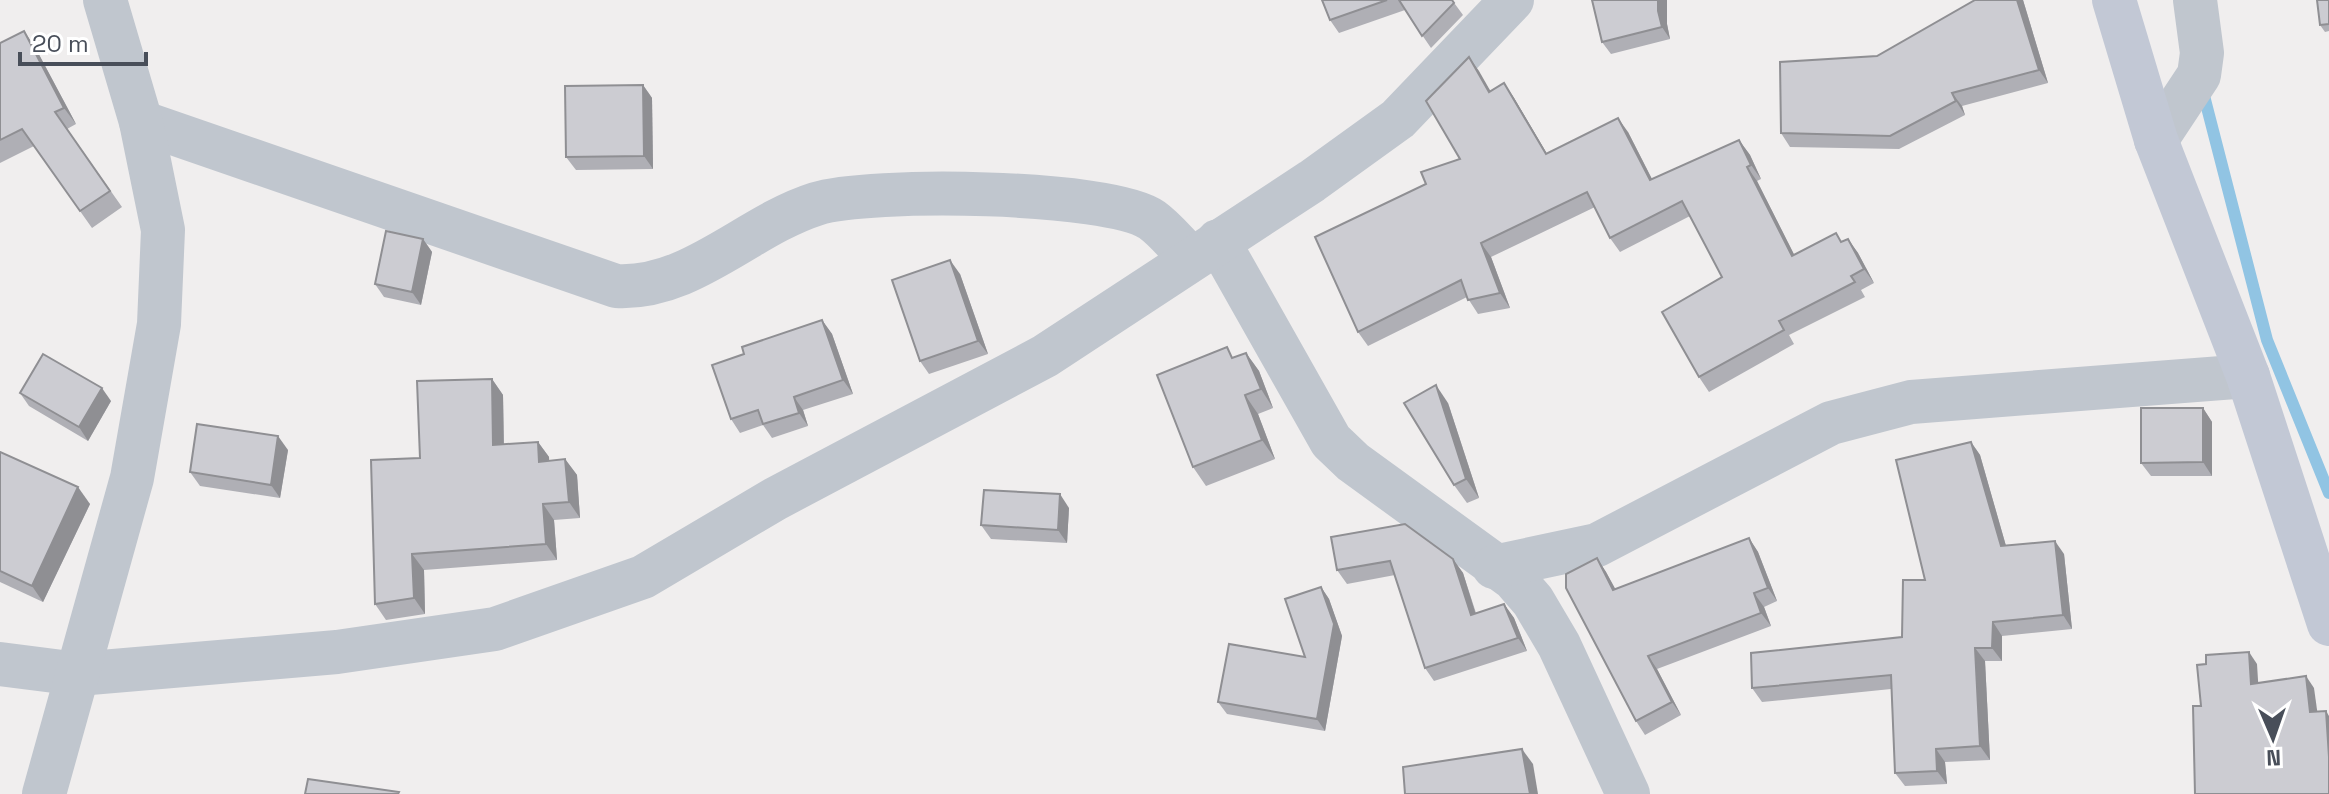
<svg xmlns="http://www.w3.org/2000/svg" width="2329" height="794" viewBox="0 0 2329 794" font-family="'Space Grotesk',sans-serif">
  <style>
    .lines { fill: none; stroke-linecap: round; stroke-linejoin: round }
    .stream { stroke: #91c4e3; stroke-width: 12 }
    .street { stroke: #c0c6ce; stroke-width: 44 }
    .secondary { stroke: #c2c8d5; stroke-width: 44 }
    .wall { fill: #afafb5 }
    .shaded-wall { fill: #8f8f93 }
    .building { fill: #ccccd2; stroke: #8f8f93; stroke-width: 2 }
  </style>
  <rect width="100%" height="100%" fill="#f0eeee"/>
  <g class="lines">
    <polyline class="stream" points="2202,88 2267,340 2329,493"/>
    <g class="street">
      <path d="M141 122 616 286C691 290 747 226 816 204 868 187 1109 190 1152 220 1166 230 1178 246 1191 258"/>
      <polyline points="2156,140 2199,75 2202,53 2195,0"/>
      <polyline points="1218,241 1331,441 1353,462 1514,579 1533,601 1559,645 1628,794"/>
      <polyline points="1494,567 1597,545 1831,423 1911,402 2248,376"/>
      <polyline points="0,664 78,674 337,652 495,629 643,577 775,499 1045,356 1312,181 1398,119 1512,0"/>
      <polyline points="44,794 132,478 159,324 163,230 141,122 105,0"/>
    </g>
    <polyline class="secondary" points="2114,0 2156,140 2248,376 2329,624"/>
  </g>
  <g class="wall">
    <polygon points="1322,0 1452,0 1463,15 1431,48 1405,10 1339,33 1330,20"/>
    <polygon points="1592,0 1667,0 1667,24 1670,39 1611,54 1602,42"/>
    <polygon points="1975,0 2023,0 2048,83 1962,106 1965,115 1899,149 1790,147 1781,133 1877,56"/>
    <polygon points="2329,0 2329,31 2325,32 2320,25"/>
    <polygon points="0,43 35,47 76,124 67,129 122,207 92,228 34,146 0,163"/>
    <polygon points="1469,57 1490,91 1504,83 1514,98 1547,154 1628,132 1652,179 1739,140 1750,155 1761,179 1757,181 1794,255 1842,242 1848,239 1858,253 1874,283 1861,290 1865,297 1789,335 1794,344 1709,392 1699,377 1722,277 1690,216 1620,252 1610,238 1595,207 1491,257 1510,308 1478,314 1467,297 1368,346 1358,332 1426,184 1460,159"/>
    <polygon points="643,85 652,98 653,169 576,170 566,157"/>
    <polygon points="423,239 432,252 421,305 384,297 375,284"/>
    <polygon points="960,274 988,354 929,374 920,361"/>
    <polygon points="822,320 832,334 853,394 803,410 808,426 772,438 763,425 740,433 731,419 744,354"/>
    <polygon points="1246,353 1259,371 1273,408 1258,414 1275,459 1206,486 1193,467 1234,357"/>
    <polygon points="492,379 503,395 504,444 538,442 549,457 549,461 565,459 577,475 580,518 554,520 557,560 424,570 425,614 386,620 375,604 420,458"/>
    <polygon points="20,393 111,401 88,441 29,406"/>
    <polygon points="1448,403 1479,498 1467,503 1454,485"/>
    <polygon points="2203,408 2212,422 2212,476 2151,476 2141,463"/>
    <polygon points="1971,442 1980,455 2006,546 2064,554 2072,629 2002,636 2002,661 1985,661 1990,760 1945,762 1947,784 1905,786 1895,773 1891,689 1762,702 1752,688 1902,637 1925,580"/>
    <polygon points="288,450 280,498 200,486 190,472"/>
    <polygon points="0,452 90,504 43,602 0,582"/>
    <polygon points="1069,508 1067,543 991,539 981,525"/>
    <polygon points="1331,537 1453,559 1463,573 1476,613 1504,604 1514,618 1527,651 1434,681 1425,668 1395,575 1347,584 1337,570"/>
    <polygon points="1749,538 1758,552 1777,601 1764,607 1771,626 1657,669 1681,715 1645,735 1636,721 1597,558 1606,572 1615,589"/>
    <polygon points="1321,587 1329,599 1342,636 1325,731 1227,714 1218,702 1305,657"/>
  </g>
  <g class="shaded-wall">
    <polygon points="1658,0 1667,0 1667,24 1670,39 1662,27 1658,11"/>
    <polygon points="2017,0 2023,0 2048,83 2039,70"/>
    <polygon points="24,31 35,47 76,124 64,108"/>
    <polygon points="1469,57 1479,71 1499,106 1489,92"/>
    <polygon points="1504,83 1514,98 1556,169 1546,154"/>
    <polygon points="643,85 652,98 653,169 644,156"/>
    <polygon points="1952,93 1962,106 1965,115 1956,101"/>
    <polygon points="1618,118 1628,132 1660,195 1650,180"/>
    <polygon points="1739,140 1750,155 1761,179 1751,165"/>
    <polygon points="1747,167 1757,181 1802,270 1792,256"/>
    <polygon points="423,239 432,252 421,305 412,292"/>
    <polygon points="1848,239 1858,253 1874,283 1864,269"/>
    <polygon points="1481,243 1491,257 1510,308 1500,293"/>
    <polygon points="950,260 960,274 988,354 978,341"/>
    <polygon points="822,320 832,334 853,394 843,380"/>
    <polygon points="1246,353 1259,371 1273,408 1261,389"/>
    <polygon points="492,379 503,395 504,461 493,445"/>
    <polygon points="1436,385 1448,403 1479,498 1466,479"/>
    <polygon points="102,388 111,401 88,441 79,427"/>
    <polygon points="1245,395 1258,414 1275,459 1262,440"/>
    <polygon points="794,397 803,410 808,426 799,413"/>
    <polygon points="2203,408 2212,422 2212,476 2203,462"/>
    <polygon points="278,436 288,450 280,498 271,485"/>
    <polygon points="538,442 549,457 550,478 539,462"/>
    <polygon points="1971,442 1980,455 2010,560 2001,546"/>
    <polygon points="565,459 577,475 580,518 569,502"/>
    <polygon points="78,487 90,504 43,602 32,586"/>
    <polygon points="1060,494 1069,508 1067,543 1058,530"/>
    <polygon points="543,504 554,520 557,560 546,544"/>
    <polygon points="1749,538 1758,552 1777,601 1768,588"/>
    <polygon points="2055,541 2064,554 2072,629 2063,615"/>
    <polygon points="412,554 424,570 425,614 414,598"/>
    <polygon points="1597,558 1606,572 1623,603 1613,590"/>
    <polygon points="1453,559 1463,573 1480,628 1471,615"/>
    <polygon points="1321,587 1329,599 1342,636 1325,731 1317,719"/>
    <polygon points="1754,593 1764,607 1771,626 1761,613"/>
    <polygon points="1504,604 1514,618 1527,651 1518,638"/>
    <polygon points="1993,622 2002,636 2002,661 1992,648"/>
    <polygon points="1975,648 1985,661 1990,760 1980,746"/>
    <polygon points="2249,652 2257,664 2259,696 2251,684"/>
    <polygon points="1648,656 1657,669 1681,715 1672,702"/>
    <polygon points="2306,676 2314,688 2319,724 2310,712"/>
    <polygon points="2326,711 2329,716 2329,757"/>
    <polygon points="1522,749 1533,764 1538,794 1530,794"/>
    <polygon points="1936,749 1945,762 1947,784 1937,771"/>
  </g>
  <g class="building">
    <polygon points="1322,0 1387,0 1330,20"/>
    <polygon points="1399,0 1452,0 1454,3 1422,36"/>
    <polygon points="1592,0 1658,0 1658,11 1662,27 1602,42"/>
    <polygon points="1975,0 2017,0 2039,70 1952,93 1956,101 1890,136 1781,133 1780,62 1877,56"/>
    <polygon points="2317,0 2329,0 2329,24 2320,25"/>
    <polygon points="24,31 64,108 55,112 110,191 80,211 22,129 0,140 0,43"/>
    <polygon points="1469,57 1489,92 1504,83 1546,154 1618,118 1650,180 1739,140 1751,165 1747,167 1792,256 1836,233 1841,242 1848,239 1864,269 1851,276 1855,282 1779,321 1784,330 1699,377 1662,312 1722,277 1682,201 1610,238 1587,192 1481,243 1500,293 1468,300 1461,280 1358,332 1315,237 1426,184 1421,172 1460,159 1426,101"/>
    <polygon points="643,85 644,156 566,157 565,86"/>
    <polygon points="386,231 423,239 412,292 375,284"/>
    <polygon points="950,260 978,341 920,361 892,280"/>
    <polygon points="822,320 843,380 794,397 799,413 763,424 758,410 731,419 712,365 744,354 742,347"/>
    <polygon points="1227,347 1232,358 1246,353 1261,389 1245,395 1262,440 1193,467 1157,375"/>
    <polygon points="43,354 102,388 79,427 20,393"/>
    <polygon points="492,379 493,445 538,442 539,462 565,459 569,502 543,504 546,544 412,554 414,598 375,604 371,460 420,458 417,381"/>
    <polygon points="1436,385 1466,479 1454,485 1404,403"/>
    <polygon points="2141,408 2203,408 2203,462 2141,463"/>
    <polygon points="197,424 278,436 271,485 190,472"/>
    <polygon points="1971,442 2001,546 2055,541 2063,615 1993,622 1992,648 1975,648 1980,746 1936,749 1937,771 1895,773 1891,675 1752,688 1751,653 1902,637 1903,580 1925,580 1896,460"/>
    <polygon points="0,452 78,487 32,586 0,571"/>
    <polygon points="984,490 1060,494 1058,530 981,525"/>
    <polygon points="1405,524 1453,559 1471,615 1504,604 1518,638 1425,668 1390,561 1337,570 1331,537"/>
    <polygon points="1749,538 1768,588 1754,593 1761,613 1648,656 1672,702 1636,721 1566,588 1566,574 1597,558 1613,590"/>
    <polygon points="1321,587 1334,624 1317,719 1218,702 1229,644 1305,657 1285,599"/>
    <polygon points="2249,652 2251,684 2306,676 2310,712 2326,711 2329,757 2329,794 2195,794 2193,706 2201,706 2197,665 2206,664 2206,655"/>
    <polygon points="1522,749 1530,794 1405,794 1403,767"/>
    <polygon points="308,779 399,792 398,794 305,794"/>
  </g>
  <g transform="translate(2273 738) rotate(178)" stroke="#ffffff" stroke-width="6" paint-order="stroke">
  <path d="M0-6L14 30L0 20L-14 30Z" fill="#484e59"/>
  <text y="-12" font-size="22" font-weight="bold" text-anchor="middle" fill="#484e59">N</text>
  </g>
  <path d="M20 52v12h126v-12" fill="none" stroke="#484e59" stroke-width="4"/>
  <text x="32" y="52" font-size="24" fill="#484e59" stroke="#ffffff" stroke-width="6" paint-order="stroke">20 m</text>
</svg>
